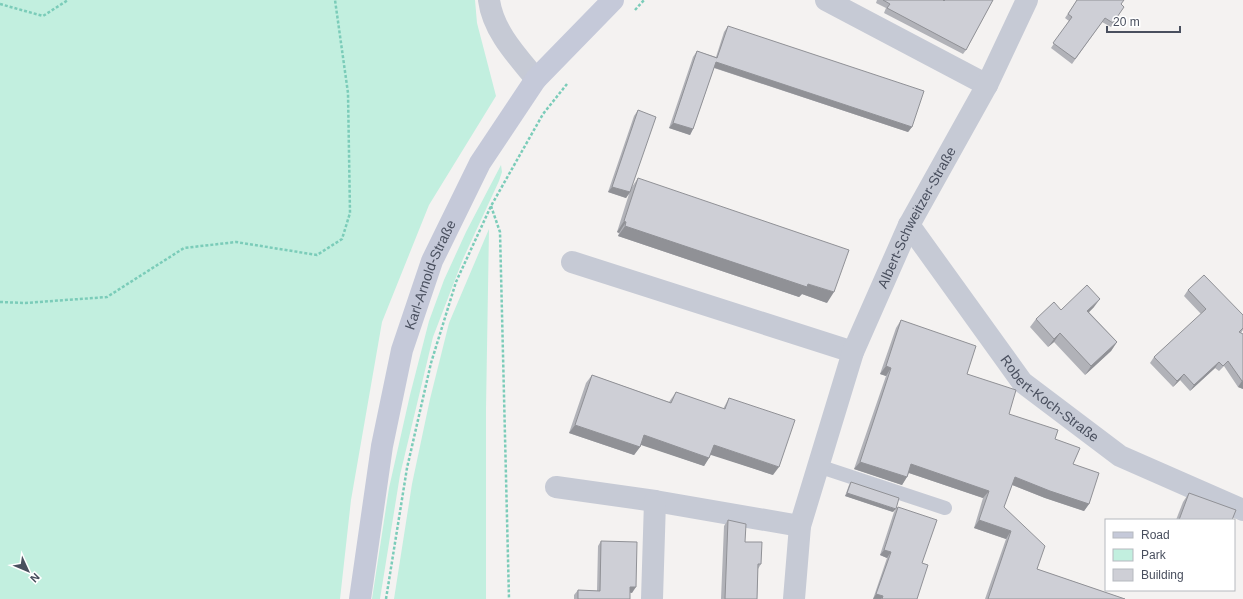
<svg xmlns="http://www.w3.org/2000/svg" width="1243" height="599" viewBox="0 0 1243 599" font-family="Helvetica,sans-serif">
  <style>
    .green { fill: #c2efdf }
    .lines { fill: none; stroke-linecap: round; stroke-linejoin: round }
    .path { stroke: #7bccb9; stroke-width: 2.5; stroke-dasharray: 3 2; stroke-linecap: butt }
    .service { stroke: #c6cad5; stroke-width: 14 }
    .minor { stroke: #c6cad5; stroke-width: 22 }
    .secondary { stroke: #c5c9d9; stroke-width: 22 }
    .wall { fill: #b1b2b8 }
    .shaded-wall { fill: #909196 }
    .building { fill: #cecfd6; stroke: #909196 }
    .labels { text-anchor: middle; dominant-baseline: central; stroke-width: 3.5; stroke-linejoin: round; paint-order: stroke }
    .street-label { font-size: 14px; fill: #494f5e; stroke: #fff }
  </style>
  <rect width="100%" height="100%" fill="#f4f2f1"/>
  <g class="green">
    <polygon points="0,0 475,0 477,23 496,96 429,205 382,322 351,500 340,599 0,599"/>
    <polygon points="501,165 502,172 499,181 463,259 433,337 400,475 380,599 372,599 389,488 410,395 429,321 444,280 466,232"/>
    <polygon points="489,229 486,409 486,599 394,599 412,484 430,399 449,323"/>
  </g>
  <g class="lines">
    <g class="path">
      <polyline points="0,4 43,16 68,0"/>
      <polyline points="635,10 644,0"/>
      <polyline points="491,206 500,232 509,599"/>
      <polyline points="0,302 25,303 107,297 184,248 236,242 317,255 342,239 350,213 348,93 335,0"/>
      <polyline points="386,599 407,468 431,363 456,282 491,206 543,114 567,84"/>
    </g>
    <polyline class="service" points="818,466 945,508"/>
    <g class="minor">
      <path d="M489 0C493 31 517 56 536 79"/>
      <polyline points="826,0 987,85"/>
      <path id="s1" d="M909 225 1022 382 1120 456 1243 510"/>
      <polyline points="572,262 853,352"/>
      <polyline points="556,487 655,501 800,526"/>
      <polyline points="652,599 655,501"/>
      <path id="s2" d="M794 599 800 526 853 352 909 225 987 85 1027 0"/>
    </g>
    <path class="secondary" id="s3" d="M360 599 382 446 402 350 432 261 480 163 536 79 613 0"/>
  </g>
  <g class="wall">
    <polygon points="877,0 993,0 966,50 963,54 884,13 886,8 876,3"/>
    <polygon points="1077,0 1121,4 1113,23 1111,27 1102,22 1072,64 1051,48 1069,21 1065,18"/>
    <polygon points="728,26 912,127 908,132 714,68 693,129 690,135 669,128 693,57 697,51 716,57 724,32"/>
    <polygon points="638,110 632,187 638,178 827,303 802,294 799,297 618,236 619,233 617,232 629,194 626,198 608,192 634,116"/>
    <polygon points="1188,290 1243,315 1243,330 1241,333 1243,334 1243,389 1238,387 1224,366 1219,371 1215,368 1190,391 1180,380 1173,387 1150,363 1154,357 1201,314 1184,296"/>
    <polygon points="1094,307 1089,312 1117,342 1111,351 1085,375 1054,342 1048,347 1030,327 1036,319 1061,310"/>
    <polygon points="901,320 967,374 1009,414 1055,439 1073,464 1089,504 1084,511 1045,498 1012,485 1004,507 1037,569 1125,599 985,599 1006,539 974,528 983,498 909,473 902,485 854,469 886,376 880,374 896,328"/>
    <polygon points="592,375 669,402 676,392 723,409 729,398 773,475 711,454 709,458 704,466 641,444 640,447 634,455 569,433 586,383"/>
    <polygon points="851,482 893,512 845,496 849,485"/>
    <polygon points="1189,493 1232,520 1176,520 1183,502"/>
    <polygon points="898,507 922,563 917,599 873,599 887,558 880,555 894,512"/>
    <polygon points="728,520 745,542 761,564 758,569 757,599 721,599 724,526"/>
    <polygon points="601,541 632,593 630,592 630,599 574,599 574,595 578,590 597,591 598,546"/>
  </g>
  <g class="shaded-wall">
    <polygon points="716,62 912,127 908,132 712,67"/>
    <polygon points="673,123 693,129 690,135 669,128"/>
    <polygon points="612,187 630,192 626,198 608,192"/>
    <polygon points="624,221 626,222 619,233 617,232"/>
    <polygon points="625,226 808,284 834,292 827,303 802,294 799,297 618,236"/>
    <polygon points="1100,299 1094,307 1082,319 1087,311"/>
    <polygon points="1060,333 1054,342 1048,347 1054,339"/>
    <polygon points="1117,342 1111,351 1085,375 1091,366"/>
    <polygon points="1219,362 1215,368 1190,391 1194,385"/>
    <polygon points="886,366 891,368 886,376 880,374"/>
    <polygon points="1184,374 1180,380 1173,387 1177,381"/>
    <polygon points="1242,381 1243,381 1243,389 1238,387"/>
    <polygon points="575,425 640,447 634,455 569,433"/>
    <polygon points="644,435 709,458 704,466 638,444"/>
    <polygon points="714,445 779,467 773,475 708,454"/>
    <polygon points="860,462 907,477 902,485 854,469"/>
    <polygon points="911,464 989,491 983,498 906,472"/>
    <polygon points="1015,477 1089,504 1084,511 1045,498 1010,484"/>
    <polygon points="847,493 896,509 893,512 845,496"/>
    <polygon points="979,520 1011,531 1006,539 974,528"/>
    <polygon points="884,550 891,552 887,558 880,555"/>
    <polygon points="630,587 636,587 632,593 627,592"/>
    <polygon points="876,594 883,596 881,599 873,599"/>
  </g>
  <g class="building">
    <polygon points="883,0 943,0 944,1 945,0 993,0 966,50 887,8 890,4"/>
    <polygon points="1077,0 1124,0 1121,4 1124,7 1113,23 1105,18 1075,59 1053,43 1072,17 1068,14"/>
    <polygon points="728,26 924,91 912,127 716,62 693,129 673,123 697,51 717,58"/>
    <polygon points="638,110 656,117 630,192 612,187"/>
    <polygon points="638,178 849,250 834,292 808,284 807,287 625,226 626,222 624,221"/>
    <polygon points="1204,275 1243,315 1243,328 1239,332 1243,334 1243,381 1242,381 1228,361 1223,366 1219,362 1194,385 1184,374 1177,381 1154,357 1206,309 1188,290"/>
    <polygon points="1087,285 1100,299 1087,311 1117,342 1091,366 1060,333 1054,339 1036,319 1054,302 1061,310"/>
    <polygon points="901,320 976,346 967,374 1016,390 1009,414 1058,430 1055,439 1080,448 1073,464 1099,473 1089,504 1050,491 1015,477 1004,507 1045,546 1037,569 1125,599 988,599 1011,531 979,520 989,491 911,464 907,477 860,462 891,368 886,366"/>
    <polygon points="592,375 671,403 676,392 725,409 729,398 795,420 779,467 714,445 709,458 644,435 640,447 575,425"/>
    <polygon points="851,482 899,498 896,509 847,493"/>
    <polygon points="1189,493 1236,510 1232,520 1179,520"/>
    <polygon points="898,507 937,520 922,563 928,565 917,599 882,599 883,596 876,594 891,552 884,550"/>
    <polygon points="728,520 746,524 745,542 762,542 761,564 758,564 757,599 725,599"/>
    <polygon points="601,541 637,542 636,587 630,587 630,599 578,599 578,590 600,591"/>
  </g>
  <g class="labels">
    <g class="street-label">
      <text stroke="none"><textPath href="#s2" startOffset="404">Albert-Schweitzer-Straße</textPath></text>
      <text stroke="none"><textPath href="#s3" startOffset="333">Karl-Arnold-Straße</textPath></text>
      <text stroke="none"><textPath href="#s1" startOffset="225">Robert-Koch-Straße</textPath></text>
    </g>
  </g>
  <rect x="1105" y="519" width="130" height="72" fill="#ffffff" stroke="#b6b9bf"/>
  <rect x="1113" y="532" width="20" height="6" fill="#c5c9d9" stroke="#b6b9bf"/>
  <text x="1141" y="539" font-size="12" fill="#494f5e">Road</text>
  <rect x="1113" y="549" width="20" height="12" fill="#c2efdf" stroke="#b6b9bf"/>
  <text x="1141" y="559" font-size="12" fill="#494f5e">Park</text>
  <rect x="1113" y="569" width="20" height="12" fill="#cecfd6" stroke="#b6b9bf"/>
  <text x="1141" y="579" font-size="12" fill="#494f5e">Building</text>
  <g transform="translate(28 571) rotate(134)" stroke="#ffffff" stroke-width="3" paint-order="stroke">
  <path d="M0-3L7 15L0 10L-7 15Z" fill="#494f5e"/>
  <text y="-6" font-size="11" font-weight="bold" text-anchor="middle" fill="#494f5e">N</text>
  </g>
  <path d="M1107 26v6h73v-6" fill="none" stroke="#494f5e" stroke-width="2"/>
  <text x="1113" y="26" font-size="12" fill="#494f5e" stroke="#ffffff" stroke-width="3" paint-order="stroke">20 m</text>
</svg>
